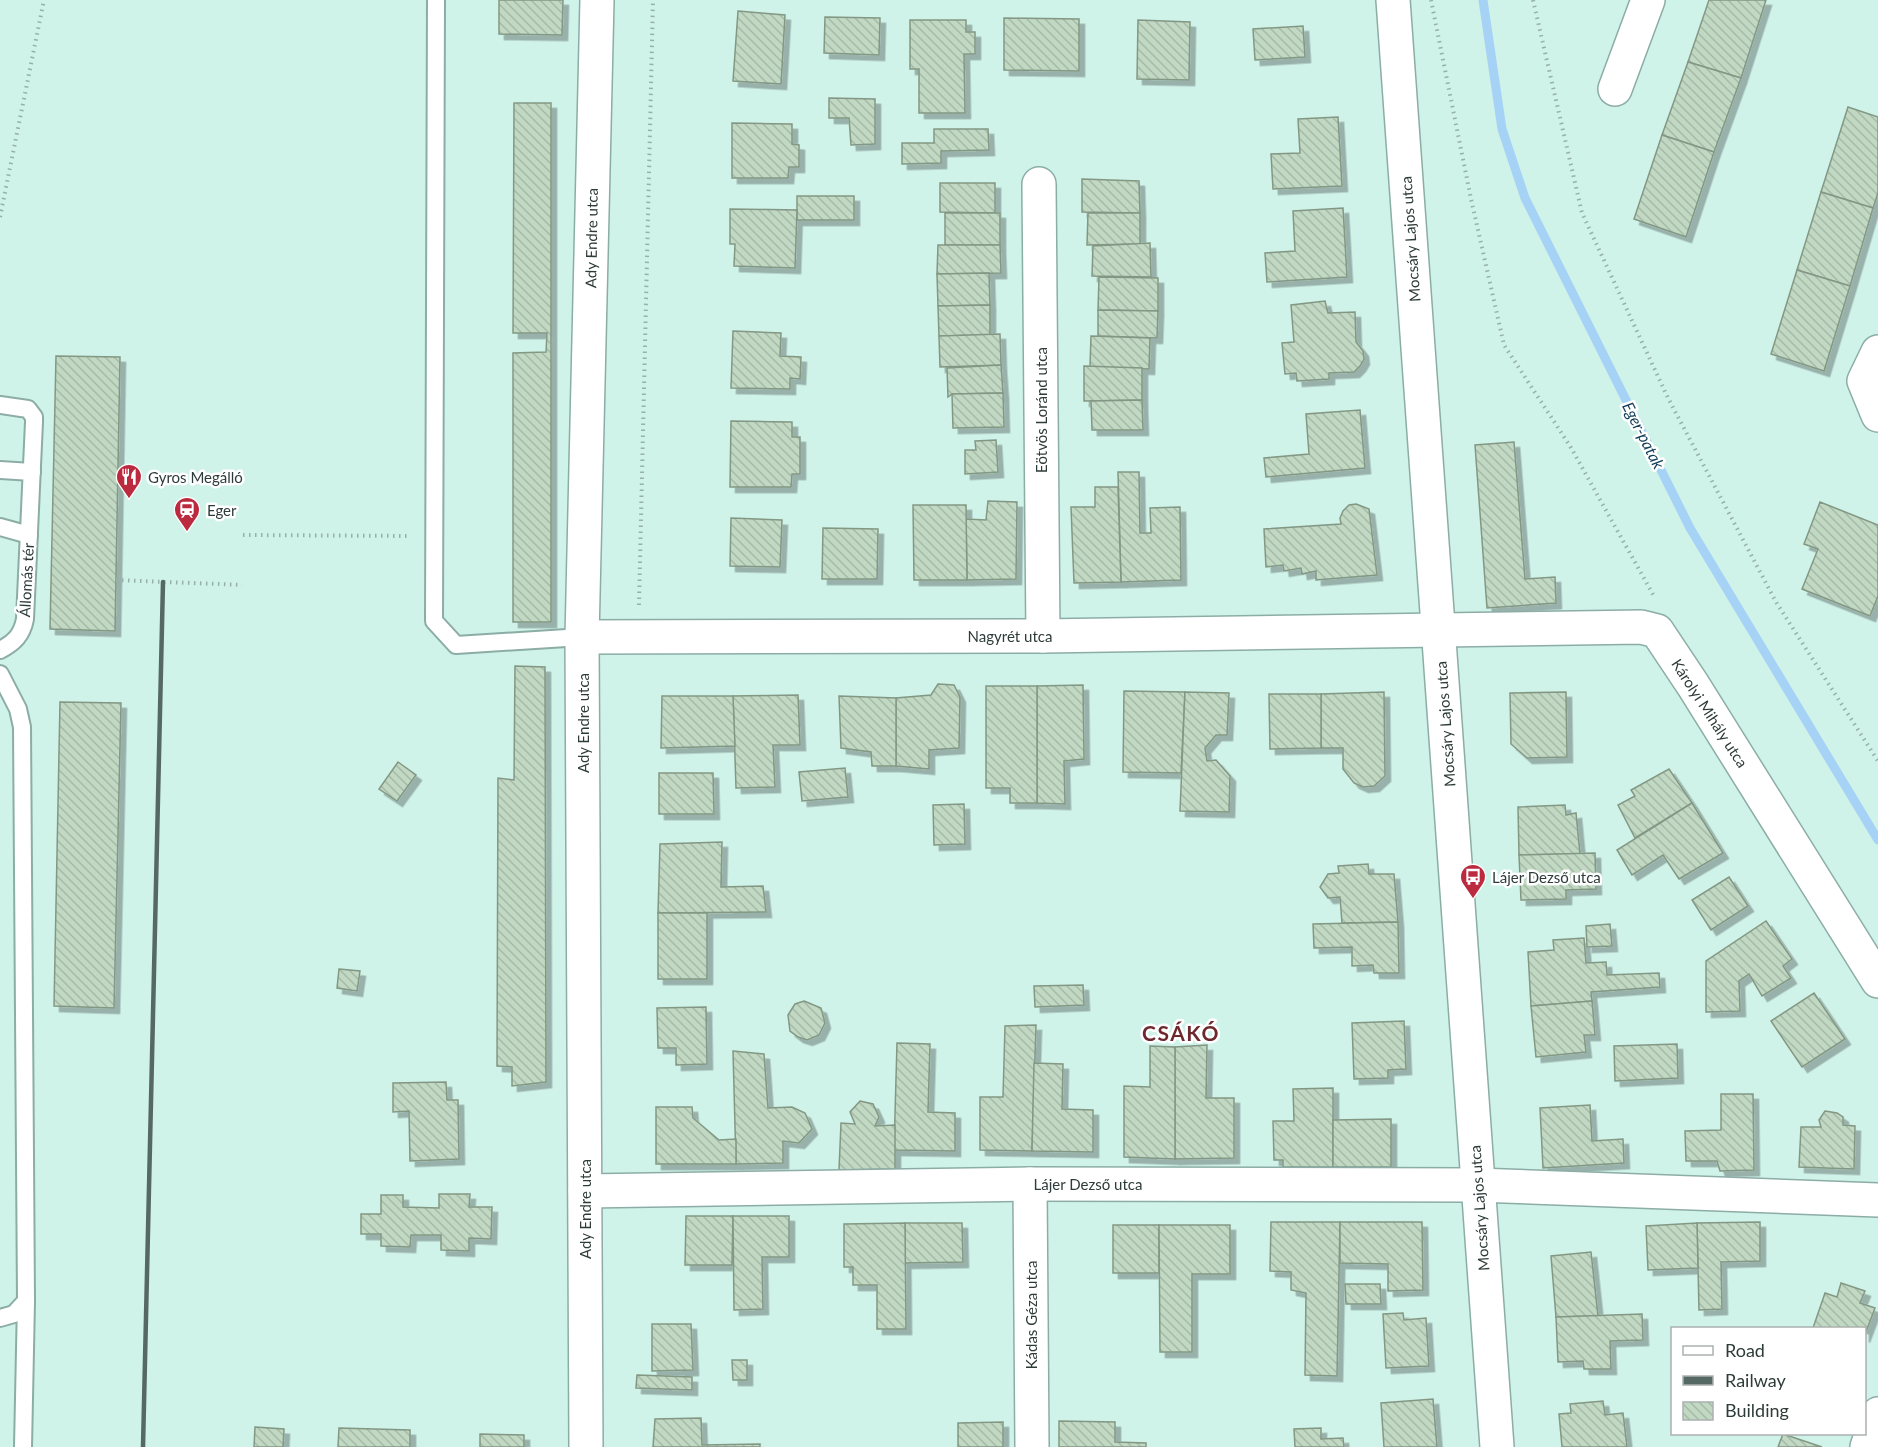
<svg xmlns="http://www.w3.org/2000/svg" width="1878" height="1447" viewBox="0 0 1878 1447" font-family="Lato,sans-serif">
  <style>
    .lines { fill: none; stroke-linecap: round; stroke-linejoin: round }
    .stream { stroke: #a6d2f6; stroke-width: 9 }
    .building { fill: url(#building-back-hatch); stroke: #839884; stroke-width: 1.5; filter: url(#shadow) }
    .lane-casing { stroke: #8cada5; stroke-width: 20 }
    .street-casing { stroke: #8cada5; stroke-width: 36 }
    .path { stroke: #96b1aa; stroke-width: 4; stroke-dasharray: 1.5 4.5; stroke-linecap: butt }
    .lane { stroke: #fff; stroke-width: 16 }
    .street { stroke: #fff; stroke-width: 33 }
    .rail { stroke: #556864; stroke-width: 4.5 }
    .labels { text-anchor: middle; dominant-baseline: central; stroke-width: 5; stroke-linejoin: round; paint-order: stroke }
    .street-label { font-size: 15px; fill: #2e3c39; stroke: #fff }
    .poi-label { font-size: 15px; fill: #2e3c39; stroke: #fff; text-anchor: start }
    .water-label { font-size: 16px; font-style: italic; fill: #123d5a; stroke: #fff }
    .district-label { font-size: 21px; font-weight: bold; letter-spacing: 1.5px; fill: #6e282d; stroke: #fff }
  </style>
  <defs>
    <pattern id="building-back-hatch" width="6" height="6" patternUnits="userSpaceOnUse" patternTransform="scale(1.5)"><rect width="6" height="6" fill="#c1d8c3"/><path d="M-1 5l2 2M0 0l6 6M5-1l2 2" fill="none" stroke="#a6baa8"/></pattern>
    <filter id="shadow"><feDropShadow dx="5.5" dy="5.5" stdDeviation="0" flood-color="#0004"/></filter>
  </defs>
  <rect width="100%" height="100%" fill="#cff2e9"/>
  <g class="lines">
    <polyline class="stream" points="1483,0 1502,129 1525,198 1690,528 1878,840"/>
  </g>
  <g class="building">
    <polygon points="499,0 563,0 562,35 499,34"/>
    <polygon points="1709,0 1766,0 1741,78 1688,62"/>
    <polygon points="738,11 785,15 781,84 733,81"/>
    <polygon points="825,17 880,18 879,55 824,53"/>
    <polygon points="1004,18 1079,19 1079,71 1004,70"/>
    <polygon points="910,20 966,20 966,32 975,32 975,54 964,54 965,113 919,113 919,69 910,69"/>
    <polygon points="1138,20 1190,22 1189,80 1137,79"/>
    <polygon points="1303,26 1305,57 1255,60 1253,29"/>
    <polygon points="1688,62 1741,78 1714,152 1662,135"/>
    <polygon points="829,98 875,99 875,144 851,145 849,118 829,118"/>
    <polygon points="514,103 551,103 551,622 513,622 513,353 546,352 547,333 513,333"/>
    <polygon points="1848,107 1878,117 1878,193 1873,208 1821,192"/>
    <polygon points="1338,117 1342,186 1273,189 1271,154 1300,153 1298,119"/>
    <polygon points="732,123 792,124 792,144 799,145 799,167 789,167 788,178 732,178"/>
    <polygon points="934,129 988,129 989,150 941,151 941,163 902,164 902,143 934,143"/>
    <polygon points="1662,135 1714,152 1686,237 1634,219"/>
    <polygon points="1082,179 1139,181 1140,213 1082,212"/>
    <polygon points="940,183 995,183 995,213 940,212"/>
    <polygon points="1821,192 1873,208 1850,286 1797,270"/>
    <rect x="797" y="196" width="57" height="24"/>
    <polygon points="1343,208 1347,277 1267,282 1265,253 1295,251 1293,211"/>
    <polygon points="730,209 797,210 795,268 734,266 735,244 730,244"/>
    <rect x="945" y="213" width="55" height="32"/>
    <polygon points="1088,213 1140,213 1140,244 1087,245"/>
    <polygon points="1150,243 1151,277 1092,276 1093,246"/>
    <polygon points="938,245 1000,245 1001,273 937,274"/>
    <polygon points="1797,270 1850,286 1824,371 1771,354"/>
    <polygon points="989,273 990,305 938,306 937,274"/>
    <polygon points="1099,277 1158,278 1158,311 1098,310"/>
    <polygon points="1325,301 1328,313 1355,312 1356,342 1363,351 1364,359 1360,366 1354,372 1329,373 1329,379 1297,381 1296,373 1285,374 1282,343 1294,342 1291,305"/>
    <polygon points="990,305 990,335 939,336 938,306"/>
    <polygon points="1098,310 1158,311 1157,338 1098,336"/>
    <polygon points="733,331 781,333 780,356 801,357 800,379 790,378 790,389 731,388"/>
    <polygon points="1000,334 1001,365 940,367 939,336"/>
    <polygon points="1091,336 1150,338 1149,369 1090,367"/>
    <polygon points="56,356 120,357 115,631 50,629"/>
    <polygon points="1001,365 1003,393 952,394 948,397 947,368"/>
    <polygon points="1084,366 1142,368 1142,400 1084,401"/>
    <polygon points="1003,393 1004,427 953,428 952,394"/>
    <polygon points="1142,400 1143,430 1092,430 1091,401"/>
    <polygon points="1360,410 1365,468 1266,477 1264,458 1309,454 1306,414"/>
    <polygon points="731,421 792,422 792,437 800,437 800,474 792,474 791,487 730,487"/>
    <polygon points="996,440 998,472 965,474 965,450 976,450 975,441"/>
    <polygon points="1514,442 1525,579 1555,577 1556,603 1487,608 1475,445"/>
    <polygon points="1118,472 1139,472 1140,533 1151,533 1150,508 1180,507 1181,580 1121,582"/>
    <polygon points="1095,487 1118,487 1121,582 1074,583 1071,507 1095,507"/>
    <polygon points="988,501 1017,502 1016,579 967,580 966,519 986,520"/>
    <polygon points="1820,502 1878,525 1878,596 1870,616 1802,589 1818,549 1804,544"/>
    <polygon points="1356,504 1369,509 1377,575 1316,580 1316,571 1302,574 1301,568 1284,571 1283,565 1266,567 1264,529 1341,524 1340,518 1343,511 1349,505"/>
    <polygon points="913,505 966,505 967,580 914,580"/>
    <polygon points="731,518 782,520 780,567 730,566"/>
    <polygon points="823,528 878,529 877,579 822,579"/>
    <polygon points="515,666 545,667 546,1082 512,1086 512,1067 497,1066 498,778 514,780"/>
    <polygon points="938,684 954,685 960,697 959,748 929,750 929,769 896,766 896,698 931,695"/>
    <polygon points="1083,685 1084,759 1064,761 1065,804 1037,803 1037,686"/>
    <polygon points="986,686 1037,686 1037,803 1010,803 1010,788 986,788"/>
    <polygon points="1124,691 1185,692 1181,773 1123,772"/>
    <polygon points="1185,692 1229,693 1227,735 1216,735 1205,748 1207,761 1216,760 1230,776 1229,812 1180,811"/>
    <polygon points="1384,692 1385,776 1374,786 1363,787 1354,783 1343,769 1343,748 1321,748 1321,694"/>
    <polygon points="1566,692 1567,757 1527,758 1511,744 1510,693"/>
    <polygon points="1269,694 1321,694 1321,748 1270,749"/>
    <polygon points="798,695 800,745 773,745 775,787 736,788 733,696"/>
    <polygon points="662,696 733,696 735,746 661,748"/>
    <polygon points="839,696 896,698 896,766 872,766 871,752 841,748"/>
    <polygon points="60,702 121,703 114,1008 54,1006"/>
    <polygon points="398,762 416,775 397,801 379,789"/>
    <polygon points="845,768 848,797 802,801 799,772"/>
    <polygon points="1669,769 1692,803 1635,838 1618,805 1635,796 1631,790"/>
    <polygon points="659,773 713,773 714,814 659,814"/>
    <polygon points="1692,803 1723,853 1679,879 1663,855 1632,875 1617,850"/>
    <polygon points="964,804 965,844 934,845 933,805"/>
    <polygon points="1565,805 1566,815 1576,813 1580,854 1519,855 1518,807"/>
    <polygon points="722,842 721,887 763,886 766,912 658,913 660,844"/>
    <polygon points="1595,853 1596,889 1566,890 1566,899 1521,900 1519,855"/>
    <polygon points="1368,864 1369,874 1394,874 1398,922 1342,923 1340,897 1328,898 1320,887 1328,874 1339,873 1338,866"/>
    <polygon points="1729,877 1748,906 1711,930 1692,900"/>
    <rect x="658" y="913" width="49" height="66"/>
    <polygon points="1766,921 1792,959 1783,966 1791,978 1762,996 1749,974 1739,981 1740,1011 1706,1012 1706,961"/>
    <polygon points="1398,922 1399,973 1374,973 1373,965 1352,966 1352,947 1314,948 1313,924"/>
    <polygon points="1610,924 1612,946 1587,947 1586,926"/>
    <polygon points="1584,938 1586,963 1606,962 1607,975 1659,973 1660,987 1591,992 1592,1001 1531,1006 1528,952 1554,950 1553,940"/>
    <polygon points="339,969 360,971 357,991 337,988"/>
    <polygon points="1083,985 1084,1005 1035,1007 1034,986"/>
    <polygon points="1814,993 1845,1039 1802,1067 1771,1021"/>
    <polygon points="804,1001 821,1008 825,1023 819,1035 807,1040 798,1037 790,1031 788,1015 795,1004"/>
    <polygon points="1592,1001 1595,1035 1584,1035 1586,1052 1536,1057 1531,1006"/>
    <polygon points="706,1007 707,1064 676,1065 676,1048 658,1048 657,1008"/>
    <polygon points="1404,1021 1406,1069 1388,1070 1388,1078 1354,1079 1352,1023"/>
    <polygon points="1036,1025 1032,1151 980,1150 980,1097 1003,1097 1005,1026"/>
    <polygon points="897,1043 930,1044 928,1112 955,1113 955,1151 894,1150"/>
    <polygon points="1677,1044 1678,1078 1615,1081 1614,1046"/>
    <polygon points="1207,1045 1206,1098 1234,1098 1234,1158 1175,1159 1175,1047"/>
    <polygon points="1150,1046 1175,1047 1175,1159 1124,1157 1124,1086 1150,1087"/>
    <polygon points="733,1051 764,1054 768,1108 792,1107 805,1113 812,1129 799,1143 783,1141 783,1163 736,1164"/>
    <polygon points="1034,1063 1063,1064 1062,1109 1093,1110 1093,1152 1032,1151"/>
    <polygon points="446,1082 447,1100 458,1100 459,1159 410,1161 409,1111 393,1112 393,1083"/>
    <polygon points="1333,1088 1333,1167 1283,1167 1283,1160 1274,1160 1273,1121 1294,1121 1293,1089"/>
    <polygon points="1721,1094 1753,1094 1754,1170 1720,1171 1717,1161 1686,1161 1685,1131 1721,1130"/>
    <polygon points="860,1101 873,1104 879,1117 875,1126 895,1125 895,1169 839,1170 841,1123 855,1124 850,1112"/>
    <polygon points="1590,1105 1592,1141 1623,1139 1624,1163 1543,1168 1540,1108"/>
    <polygon points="656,1107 692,1107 693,1118 719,1140 736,1139 736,1164 656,1164"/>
    <polygon points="1825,1111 1837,1113 1843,1117 1843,1125 1855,1126 1854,1169 1799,1167 1801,1127 1821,1127 1819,1120"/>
    <polygon points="1391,1119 1391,1167 1333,1167 1333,1120"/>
    <polygon points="439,1194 470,1194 469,1207 492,1207 491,1239 469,1238 469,1251 441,1250 441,1235 411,1235 410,1247 381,1246 381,1234 361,1234 361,1214 381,1214 381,1195 403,1195 403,1207 439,1208"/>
    <polygon points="686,1216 733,1216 732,1265 685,1265"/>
    <polygon points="733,1216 789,1216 789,1257 762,1257 763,1309 734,1310"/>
    <polygon points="1271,1222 1340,1222 1337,1376 1305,1375 1306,1293 1291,1290 1291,1272 1270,1271"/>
    <polygon points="1340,1222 1422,1222 1423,1290 1388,1291 1388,1264 1340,1263"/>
    <polygon points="1760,1222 1760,1261 1721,1262 1722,1309 1699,1310 1697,1223"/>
    <polygon points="905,1223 962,1223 963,1262 905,1263"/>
    <polygon points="905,1223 906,1329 877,1329 877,1285 853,1285 853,1267 844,1267 844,1224"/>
    <polygon points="1697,1223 1698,1268 1648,1270 1646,1226"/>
    <rect x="1113" y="1225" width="46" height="48"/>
    <polygon points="1159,1225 1230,1225 1230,1274 1192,1274 1192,1352 1160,1352"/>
    <polygon points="1591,1252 1598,1316 1556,1317 1551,1256"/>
    <polygon points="1841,1283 1865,1291 1860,1303 1875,1308 1864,1337 1864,1328 1813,1328 1825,1293 1837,1297"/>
    <polygon points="1345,1284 1380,1284 1381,1304 1346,1304"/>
    <polygon points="1403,1313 1404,1320 1426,1318 1429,1366 1386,1368 1383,1314"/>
    <polygon points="1642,1314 1643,1340 1610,1341 1611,1369 1584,1369 1583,1361 1558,1362 1556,1317"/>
    <polygon points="652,1324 691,1324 693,1370 652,1371"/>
    <polygon points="732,1360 747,1360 747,1380 733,1380"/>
    <polygon points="637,1375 692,1377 692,1390 636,1388"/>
    <polygon points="1433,1399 1437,1447 1384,1447 1381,1403"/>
    <polygon points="1603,1401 1605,1415 1623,1413 1627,1447 1562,1447 1559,1414 1571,1413 1570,1404"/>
    <polygon points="701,1418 702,1445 760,1444 760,1447 653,1447 655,1419"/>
    <polygon points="1059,1421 1115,1422 1115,1442 1146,1443 1146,1447 1059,1447"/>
    <polygon points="1003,1422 1003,1447 958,1447 958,1423"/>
    <polygon points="255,1427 284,1429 283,1447 254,1447"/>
    <polygon points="339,1428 410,1430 410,1447 338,1447"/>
    <polygon points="1321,1428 1321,1439 1343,1438 1344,1447 1295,1447 1294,1429"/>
    <polygon points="480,1434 524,1435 524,1447 480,1447"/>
    <polygon points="1783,1434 1822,1447 1778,1447"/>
  </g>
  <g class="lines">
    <defs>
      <g id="lane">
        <polyline points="436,0 434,621 456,645 582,637"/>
        <path d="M0 405 28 409 34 417V422L25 619C22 635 14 643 0 650"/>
        <polyline points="0,470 32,472"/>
        <polyline points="0,527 29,535"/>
        <polyline points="0,674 18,709 22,727 26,1301 23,1447"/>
        <polyline points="0,1318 14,1314 26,1301"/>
      </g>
      <g id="street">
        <polyline points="1393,0 1497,1447"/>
        <polyline points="1615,89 1648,0"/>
        <polyline points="1039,184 1043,636"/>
        <polyline points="1878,352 1864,381 1878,415"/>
        <polyline points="582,637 1043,636 1641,627 1657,631 1693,685 1878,981"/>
        <polyline points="1030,1184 1032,1447"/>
        <polyline points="585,1191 1030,1184 1477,1185 1878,1200"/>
        <polyline points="586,1447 582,637 597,0"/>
        <polyline points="1867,1447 1878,1414"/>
      </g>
    </defs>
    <use href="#lane" class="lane-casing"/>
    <use href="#street" class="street-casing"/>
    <g class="path">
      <polyline points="1431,0 1471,199 1504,345 1570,446 1655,598"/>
      <polyline points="1533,0 1582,213 1668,398 1776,602 1878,761"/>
      <polyline points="0,217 44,0"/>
      <polyline points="243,535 410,536"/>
      <polyline points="116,580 242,585"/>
      <polyline points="639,605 653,0"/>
    </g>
    <use href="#lane" class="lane"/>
    <use href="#street" class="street"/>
    <polyline class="rail" points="143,1447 163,582"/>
  </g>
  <defs>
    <symbol id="restaurant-pin" viewBox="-11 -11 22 30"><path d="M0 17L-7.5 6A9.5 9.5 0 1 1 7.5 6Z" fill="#bb2a3f" stroke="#fff"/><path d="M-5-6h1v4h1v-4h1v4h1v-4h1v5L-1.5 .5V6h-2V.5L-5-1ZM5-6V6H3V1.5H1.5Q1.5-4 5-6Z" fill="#fff"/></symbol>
    <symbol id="station-pin" viewBox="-11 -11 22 30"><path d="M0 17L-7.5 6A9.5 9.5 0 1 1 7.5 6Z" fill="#bb2a3f" stroke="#fff"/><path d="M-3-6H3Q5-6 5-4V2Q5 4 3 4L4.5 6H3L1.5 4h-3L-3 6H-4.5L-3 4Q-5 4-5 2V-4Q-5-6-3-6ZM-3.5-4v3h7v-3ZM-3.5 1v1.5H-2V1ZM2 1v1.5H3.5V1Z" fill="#fff"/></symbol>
    <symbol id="bus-pin" viewBox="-11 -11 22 30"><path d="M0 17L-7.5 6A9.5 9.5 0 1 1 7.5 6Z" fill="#bb2a3f" stroke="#fff"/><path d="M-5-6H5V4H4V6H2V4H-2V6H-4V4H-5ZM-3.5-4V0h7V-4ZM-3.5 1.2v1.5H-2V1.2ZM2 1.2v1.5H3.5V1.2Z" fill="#fff"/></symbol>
  </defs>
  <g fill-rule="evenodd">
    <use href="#restaurant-pin" x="114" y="462" width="30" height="40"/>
    <use href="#station-pin" x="172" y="495" width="30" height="40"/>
    <use href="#bus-pin" x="1458" y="862" width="30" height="40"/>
  </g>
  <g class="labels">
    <g class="street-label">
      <text transform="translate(591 238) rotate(-89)">Ady Endre utca</text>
      <text transform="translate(1410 239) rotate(-94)">Mocsáry Lajos utca</text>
      <text transform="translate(1041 410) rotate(-90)">Eötvös Loránd utca</text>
      <text transform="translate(26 580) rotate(-87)">Állomás tér</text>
      <text x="1010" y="636">Nagyrét utca</text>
      <text transform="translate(1710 713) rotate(57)">Károlyi Mihály utca</text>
      <text transform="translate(583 723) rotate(-90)">Ady Endre utca</text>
      <text transform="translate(1445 724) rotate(-94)">Mocsáry Lajos utca</text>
      <text x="1088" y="1184">Lájer Dezső utca</text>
      <text transform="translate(1479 1208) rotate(-94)">Mocsáry Lajos utca</text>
      <text transform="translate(585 1209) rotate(-90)">Ady Endre utca</text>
      <text transform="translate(1031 1315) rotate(-90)">Kádas Géza utca</text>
    </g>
    <g class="poi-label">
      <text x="148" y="477">Gyros Megálló</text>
      <text x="207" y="510">Eger</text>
      <text x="1492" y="877">Lájer Dezső utca</text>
    </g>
    <g class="water-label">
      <text transform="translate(1644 435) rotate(63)">Eger-patak</text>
    </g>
    <g class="district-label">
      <text x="1181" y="1032">CSÁKÓ</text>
    </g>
  </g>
  <rect x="1671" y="1327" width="195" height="108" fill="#ffffff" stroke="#abb1b0" stroke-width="1.5"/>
  <rect x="1683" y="1346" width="30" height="9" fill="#ffffff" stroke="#abb1b0" stroke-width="1.5"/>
  <text x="1725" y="1357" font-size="18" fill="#2e3c39">Road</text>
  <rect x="1683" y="1376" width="30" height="9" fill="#556864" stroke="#abb1b0" stroke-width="1.5"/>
  <text x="1725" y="1387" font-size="18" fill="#2e3c39">Railway</text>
  <rect x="1683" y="1402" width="30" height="18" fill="url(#building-back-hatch)" stroke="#abb1b0" stroke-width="1.5"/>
  <text x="1725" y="1417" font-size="18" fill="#2e3c39">Building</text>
</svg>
